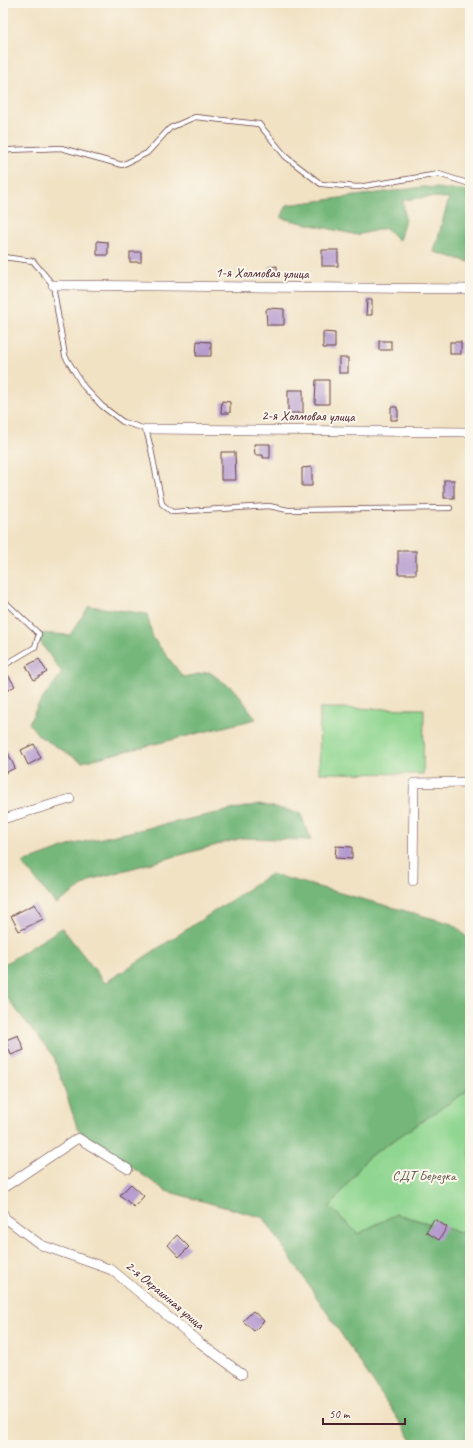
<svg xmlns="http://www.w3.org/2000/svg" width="473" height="1448" viewBox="0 0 473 1448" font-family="Caveat,sans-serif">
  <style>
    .green { fill: #90d690; stroke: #6d7a5e }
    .forest { fill: #74b77a; stroke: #5f6b52 }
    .building { fill: #b499ce }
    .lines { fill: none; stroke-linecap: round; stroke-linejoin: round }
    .lane-casing { stroke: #633c42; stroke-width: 6 }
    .street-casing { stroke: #633c42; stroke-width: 10 }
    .lane { stroke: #fff; stroke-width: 4.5 }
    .street { stroke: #fff; stroke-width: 9 }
    .labels { text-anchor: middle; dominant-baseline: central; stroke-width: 4; stroke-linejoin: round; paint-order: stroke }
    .street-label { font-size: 14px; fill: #4a1f2b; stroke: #fbf7ec }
    .park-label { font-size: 14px; fill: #5f5649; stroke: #fbf7ec }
  </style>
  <rect width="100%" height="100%" fill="#fbf7ec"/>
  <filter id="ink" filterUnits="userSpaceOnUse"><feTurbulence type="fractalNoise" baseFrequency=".025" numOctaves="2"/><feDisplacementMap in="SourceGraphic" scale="8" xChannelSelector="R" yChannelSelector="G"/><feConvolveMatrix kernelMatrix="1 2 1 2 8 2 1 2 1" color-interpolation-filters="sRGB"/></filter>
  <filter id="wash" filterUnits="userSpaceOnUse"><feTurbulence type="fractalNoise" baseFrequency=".012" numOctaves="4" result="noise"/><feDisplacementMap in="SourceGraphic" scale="16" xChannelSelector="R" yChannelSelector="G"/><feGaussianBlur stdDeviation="0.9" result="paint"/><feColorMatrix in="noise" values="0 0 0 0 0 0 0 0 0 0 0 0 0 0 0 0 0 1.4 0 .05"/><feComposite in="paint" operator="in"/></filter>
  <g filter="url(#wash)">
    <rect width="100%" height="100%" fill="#f1e2c4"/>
    <g class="green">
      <polygon points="320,708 424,709 423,774 319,773"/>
      <polygon points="470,1089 470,1235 396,1214 358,1234 330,1207 367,1158"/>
    </g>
    <g class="forest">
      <polygon points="423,187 470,191 470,262 434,252 449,198 428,197 403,200 405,219 399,241 386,228 357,235 281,218 287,205"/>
      <polygon points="89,606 147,614 153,638 183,677 209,672 236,691 256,719 82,762 39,736 29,723 38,705 62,673 34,633 70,635"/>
      <polygon points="259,804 300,813 311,840 242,838 93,879 56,904 22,863 74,844"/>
      <polygon points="271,874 453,924 470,940 470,1089 367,1158 330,1207 358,1234 396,1214 470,1235 470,1445 415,1445 264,1218 166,1191 78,1130 54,1057 3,993 3,965 62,928 105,983"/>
    </g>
    <g id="blocks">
      <g class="building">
        <polygon points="97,241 108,242 108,255 97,255"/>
        <rect x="322" y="250" width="16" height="16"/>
        <rect x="130" y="252" width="11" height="10"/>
        <polygon points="277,266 277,274 269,275 269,267"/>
        <polygon points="367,299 372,299 372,315 366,315"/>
        <polygon points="268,308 284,309 284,325 267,325 266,310"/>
        <polygon points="323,332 335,333 335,348 323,348"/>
        <polygon points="197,341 211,342 211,356 196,356"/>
        <rect x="379" y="341" width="12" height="9"/>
        <rect x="450" y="342" width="11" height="12"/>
        <rect x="339" y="358" width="9" height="15"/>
        <polygon points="316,380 329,380 329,404 315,404"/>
        <rect x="288" y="390" width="15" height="23"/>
        <polygon points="222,401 230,402 230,413 221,413"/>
        <polygon points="391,407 397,407 397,410 398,410 398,418 397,418 397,420 391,420"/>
        <polygon points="254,444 270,444 270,458 263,458 263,455 255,455"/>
        <polygon points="221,452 235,452 236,480 221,480"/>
        <polygon points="312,467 312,486 302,486 302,468"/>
        <rect x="444" y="480" width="10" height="18"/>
        <rect x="398" y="551" width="18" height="23"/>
        <polygon points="39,659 47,672 34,680 26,666"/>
        <polygon points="8,675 15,686 3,693 3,677"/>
        <polygon points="34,744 41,758 28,765 21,750"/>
        <polygon points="7,751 15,768 3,774 3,753"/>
        <polygon points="336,846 352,847 352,859 335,858"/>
        <polygon points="468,854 470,854 470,872 467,872"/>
        <polygon points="35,904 43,919 19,931 11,916"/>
        <polygon points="18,1035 24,1050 11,1055 6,1040"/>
        <polygon points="131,1184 144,1196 134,1207 120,1195"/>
        <polygon points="434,1219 447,1227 439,1240 426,1232"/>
        <polygon points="177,1235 189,1247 179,1257 168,1245"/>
        <polygon points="253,1311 264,1321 254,1331 243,1321"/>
      </g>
    </g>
  </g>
  <g filter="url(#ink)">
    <use href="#blocks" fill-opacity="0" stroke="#633c42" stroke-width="1"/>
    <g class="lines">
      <defs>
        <g id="lane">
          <polyline points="3,152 10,150 61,148 122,165 147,153 170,128 195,117 259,124 286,157 321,184 358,187 439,174 470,184"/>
          <polyline points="3,257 33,261 53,285 65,356 84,387 102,406 123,422 146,429 151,449 162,504 172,512 269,506 288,510 450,508"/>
          <polyline points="3,600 39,634 35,647 3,666"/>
        </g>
        <g id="street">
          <polyline points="53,285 470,289"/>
          <polyline points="146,429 470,432"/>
          <polyline points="3,819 70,799"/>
          <polyline points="413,881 414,783 470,782"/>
          <polyline points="3,1188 78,1138 128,1169"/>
          <polyline points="3,1213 5,1218 41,1245 112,1270 200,1343 242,1374"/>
        </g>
      </defs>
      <use href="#lane" class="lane-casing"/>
      <use href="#street" class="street-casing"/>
      <use href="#lane" class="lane"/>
      <use href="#street" class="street"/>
    </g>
  </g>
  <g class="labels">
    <g class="street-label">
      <text transform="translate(262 273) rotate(1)">1-я Холмовая улица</text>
      <text transform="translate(308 416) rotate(1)">2-я Холмовая улица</text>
      <text transform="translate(165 1295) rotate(40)">2-я Окраинная улица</text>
    </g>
    <g class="park-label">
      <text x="424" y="1175">СДТ Березка</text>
    </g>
  </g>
  <rect width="473" height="1448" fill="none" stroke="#fbf7ec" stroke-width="16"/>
  <path d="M323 1418v6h82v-6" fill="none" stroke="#4a1f2b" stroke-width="2"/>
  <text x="329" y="1418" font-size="12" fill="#4a1f2b" stroke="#fbf7ec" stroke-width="3" paint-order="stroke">50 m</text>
</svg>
